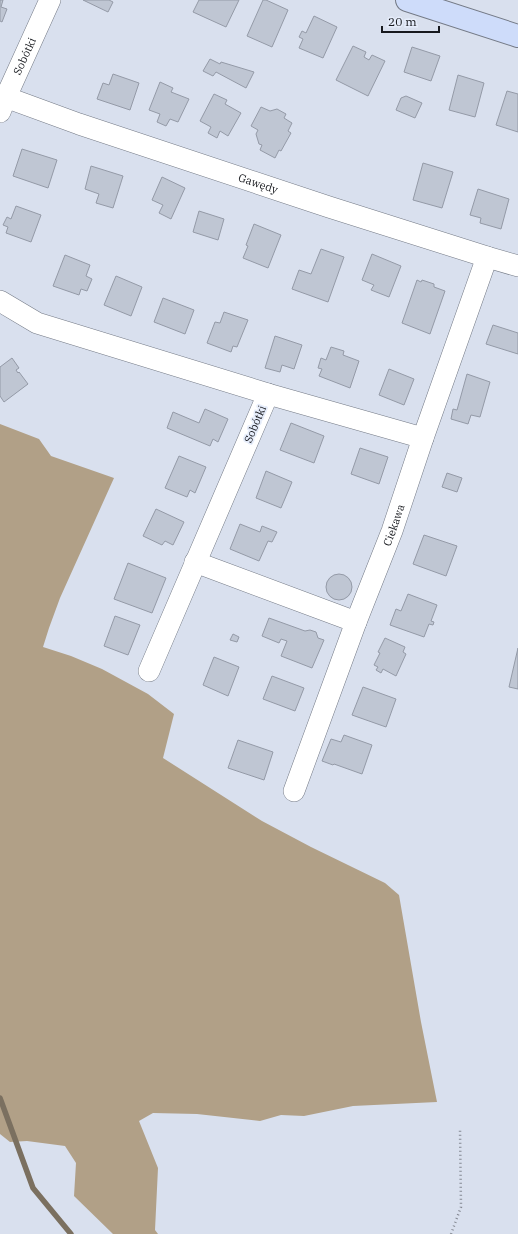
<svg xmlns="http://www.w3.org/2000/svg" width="518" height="1234" viewBox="0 0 518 1234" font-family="'IBM Plex Serif',serif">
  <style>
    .forest { fill: #b1a087 }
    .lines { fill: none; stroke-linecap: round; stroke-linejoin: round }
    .stream { stroke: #7b7060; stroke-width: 5.5 }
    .building { fill: #bfc6d3; stroke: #949aa7 }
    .street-casing { stroke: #747a86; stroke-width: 22 }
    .secondary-casing { stroke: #747a86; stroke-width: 24 }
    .path { stroke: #848892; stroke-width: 2.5; stroke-dasharray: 1 3; stroke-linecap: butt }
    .street { stroke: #fff; stroke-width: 21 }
    .secondary { stroke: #cedcfa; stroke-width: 22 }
    .labels { text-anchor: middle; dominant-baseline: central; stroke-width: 3.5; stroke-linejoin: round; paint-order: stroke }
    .street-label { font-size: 11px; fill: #17191e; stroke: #e6edfb }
  </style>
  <rect width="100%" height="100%" fill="#d9e0ee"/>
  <polygon class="forest" points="0,424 39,439 51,456 114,478 60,598 49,628 43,647 71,656 102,669 148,694 174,714 163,758 262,821 311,847 385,883 399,895 421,1022 437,1102 353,1106 304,1116 281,1115 260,1121 197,1114 153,1113 139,1121 158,1168 155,1230 158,1234 113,1234 74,1196 76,1163 65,1146 27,1141 10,1142 0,1134"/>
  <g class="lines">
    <polyline class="stream" points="0,1098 33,1188 71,1234"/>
  </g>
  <g class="building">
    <polygon points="0,0 3,0 1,7 7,9 2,22 0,21"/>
    <polygon points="83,0 109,0 113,2 108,12"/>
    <polygon points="199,0 239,0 226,27 193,12"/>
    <polygon points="263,0 266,0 288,10 272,47 247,36"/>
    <polygon points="314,16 337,27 323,58 299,48 303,39 299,37 302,31 306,33"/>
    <polygon points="353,46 366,52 364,57 369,60 372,55 385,61 368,96 336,80"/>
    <polygon points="412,47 440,56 431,81 404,72"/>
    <polygon points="210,59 220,64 221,62 254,72 246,88 216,72 213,76 203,71"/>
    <polygon points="113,74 139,83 130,110 97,99 103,83 109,85"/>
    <polygon points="458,75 484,83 475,117 449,110"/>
    <polygon points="160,82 173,88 171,92 189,99 178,122 170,119 166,126 157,122 160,114 149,110"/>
    <polygon points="507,91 518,94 518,132 496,125"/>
    <polygon points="214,94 227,100 225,104 241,113 228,136 220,131 217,138 208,133 211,127 200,121"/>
    <polygon points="406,96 422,103 415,118 396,110 401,98"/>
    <polygon points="261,107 270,111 277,109 286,114 284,118 292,123 288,131 291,133 281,151 279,150 275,158 260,150 262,145 259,144 256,134 258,130 251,126"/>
    <polygon points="22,149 57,160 48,188 13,176"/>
    <polygon points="423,163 453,172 442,208 413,200"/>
    <polygon points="91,166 123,176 113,208 96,203 99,194 85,189"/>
    <polygon points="162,177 185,188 171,219 159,213 163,205 152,200"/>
    <polygon points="478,189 509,199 501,229 480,223 481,218 470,215"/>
    <polygon points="16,206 41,215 31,242 6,233 8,227 3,225 7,217 11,219"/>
    <polygon points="199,211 224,219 218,240 193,232"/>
    <polygon points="254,224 281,235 268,268 243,258 248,246 246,245"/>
    <polygon points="321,249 344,257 328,302 292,289 299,270 311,274"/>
    <polygon points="372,254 401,266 389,297 371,290 374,285 362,280"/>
    <polygon points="65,255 90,265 86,276 92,279 87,291 81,289 79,295 53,286"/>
    <polygon points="116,276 142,287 131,316 104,305"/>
    <polygon points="417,280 421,282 422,280 434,284 434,287 445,291 430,334 402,323"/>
    <polygon points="163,298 194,310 185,334 154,322"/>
    <polygon points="224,312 248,320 237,347 233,346 231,352 207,343 215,322 220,323"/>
    <polygon points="493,325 518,333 518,354 486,344"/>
    <polygon points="275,336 302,345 294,369 282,365 280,372 265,368"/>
    <polygon points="331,347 344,351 343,355 359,361 350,388 319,376 322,369 318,368 321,358 326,360"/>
    <polygon points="12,358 19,368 16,370 18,373 19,372 28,384 4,402 0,396 0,367"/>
    <polygon points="389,369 414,379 404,405 379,395"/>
    <polygon points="467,374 490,382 480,417 471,415 468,424 451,419 453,409 457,410"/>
    <polygon points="205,409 228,419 218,442 213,439 210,446 167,428 173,412 199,423"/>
    <polygon points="291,423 324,436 314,463 280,450"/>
    <polygon points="360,448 388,457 379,484 351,474"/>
    <polygon points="179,456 206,467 195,493 190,490 187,497 165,488"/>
    <polygon points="266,471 292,482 281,508 256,498"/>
    <polygon points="447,473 462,478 457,492 442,487"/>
    <polygon points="156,509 184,522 173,545 165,541 162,545 143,536"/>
    <polygon points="240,524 260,532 262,526 277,532 272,542 268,541 259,561 230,549"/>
    <polygon points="424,535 457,546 446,576 413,564"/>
    <polygon points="128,563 166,578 152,613 114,599"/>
    <circle cx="339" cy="587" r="13"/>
    <polygon points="408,594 437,605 431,621 434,622 433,625 429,624 424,637 390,625 396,609 401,611"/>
    <polygon points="115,616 140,625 128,655 104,646"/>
    <polygon points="269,618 305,631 310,630 316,632 318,638 324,640 312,668 281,656 287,641 281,639 279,643 262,636"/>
    <polygon points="233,634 239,637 237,642 230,640"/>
    <polygon points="385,638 405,647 403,652 406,654 396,676 383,669 381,673 376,670 378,667 374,665 380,653 378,652"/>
    <polygon points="518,648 518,689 509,687"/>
    <polygon points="214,657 239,667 228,696 203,685"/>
    <polygon points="272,676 304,688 295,711 263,699"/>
    <polygon points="363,687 396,699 386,727 352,715"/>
    <polygon points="344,735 372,745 362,774 334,764 333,765 322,761 331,739 341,742"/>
    <polygon points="238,740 273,752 264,780 228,768"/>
  </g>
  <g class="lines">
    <defs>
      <g id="street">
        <path id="s1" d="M0 95 79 124 329 207 487 257 518 266"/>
        <path id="s2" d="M0 112 6 97 50 0"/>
        <polyline points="0,301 37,323 268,394 149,671"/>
        <polyline points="268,394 423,438"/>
        <polyline points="195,562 356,622"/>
        <path id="s3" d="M294 791 356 622 392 531 423 438 487 257"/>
      </g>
      <polyline id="secondary" points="407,0 518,36"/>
    </defs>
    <use href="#street" class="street-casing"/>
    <use href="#secondary" class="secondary-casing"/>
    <polyline class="path" points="451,1234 461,1207 460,1129"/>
    <use href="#street" class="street"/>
    <use href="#secondary" class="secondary"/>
  </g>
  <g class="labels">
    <g class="street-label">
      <text stroke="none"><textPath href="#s2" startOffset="61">Sobótki</textPath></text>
      <text stroke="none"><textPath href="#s1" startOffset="273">Gawędy</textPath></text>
      <text transform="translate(255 424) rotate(-67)">Sobótki</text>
      <text stroke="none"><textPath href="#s3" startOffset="284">Ciekawa</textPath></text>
    </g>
  </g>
  <path d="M382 26v6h57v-6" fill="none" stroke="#17191e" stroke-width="2"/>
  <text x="388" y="26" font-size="12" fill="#17191e" stroke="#e6edfb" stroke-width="3" paint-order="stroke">20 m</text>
</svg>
